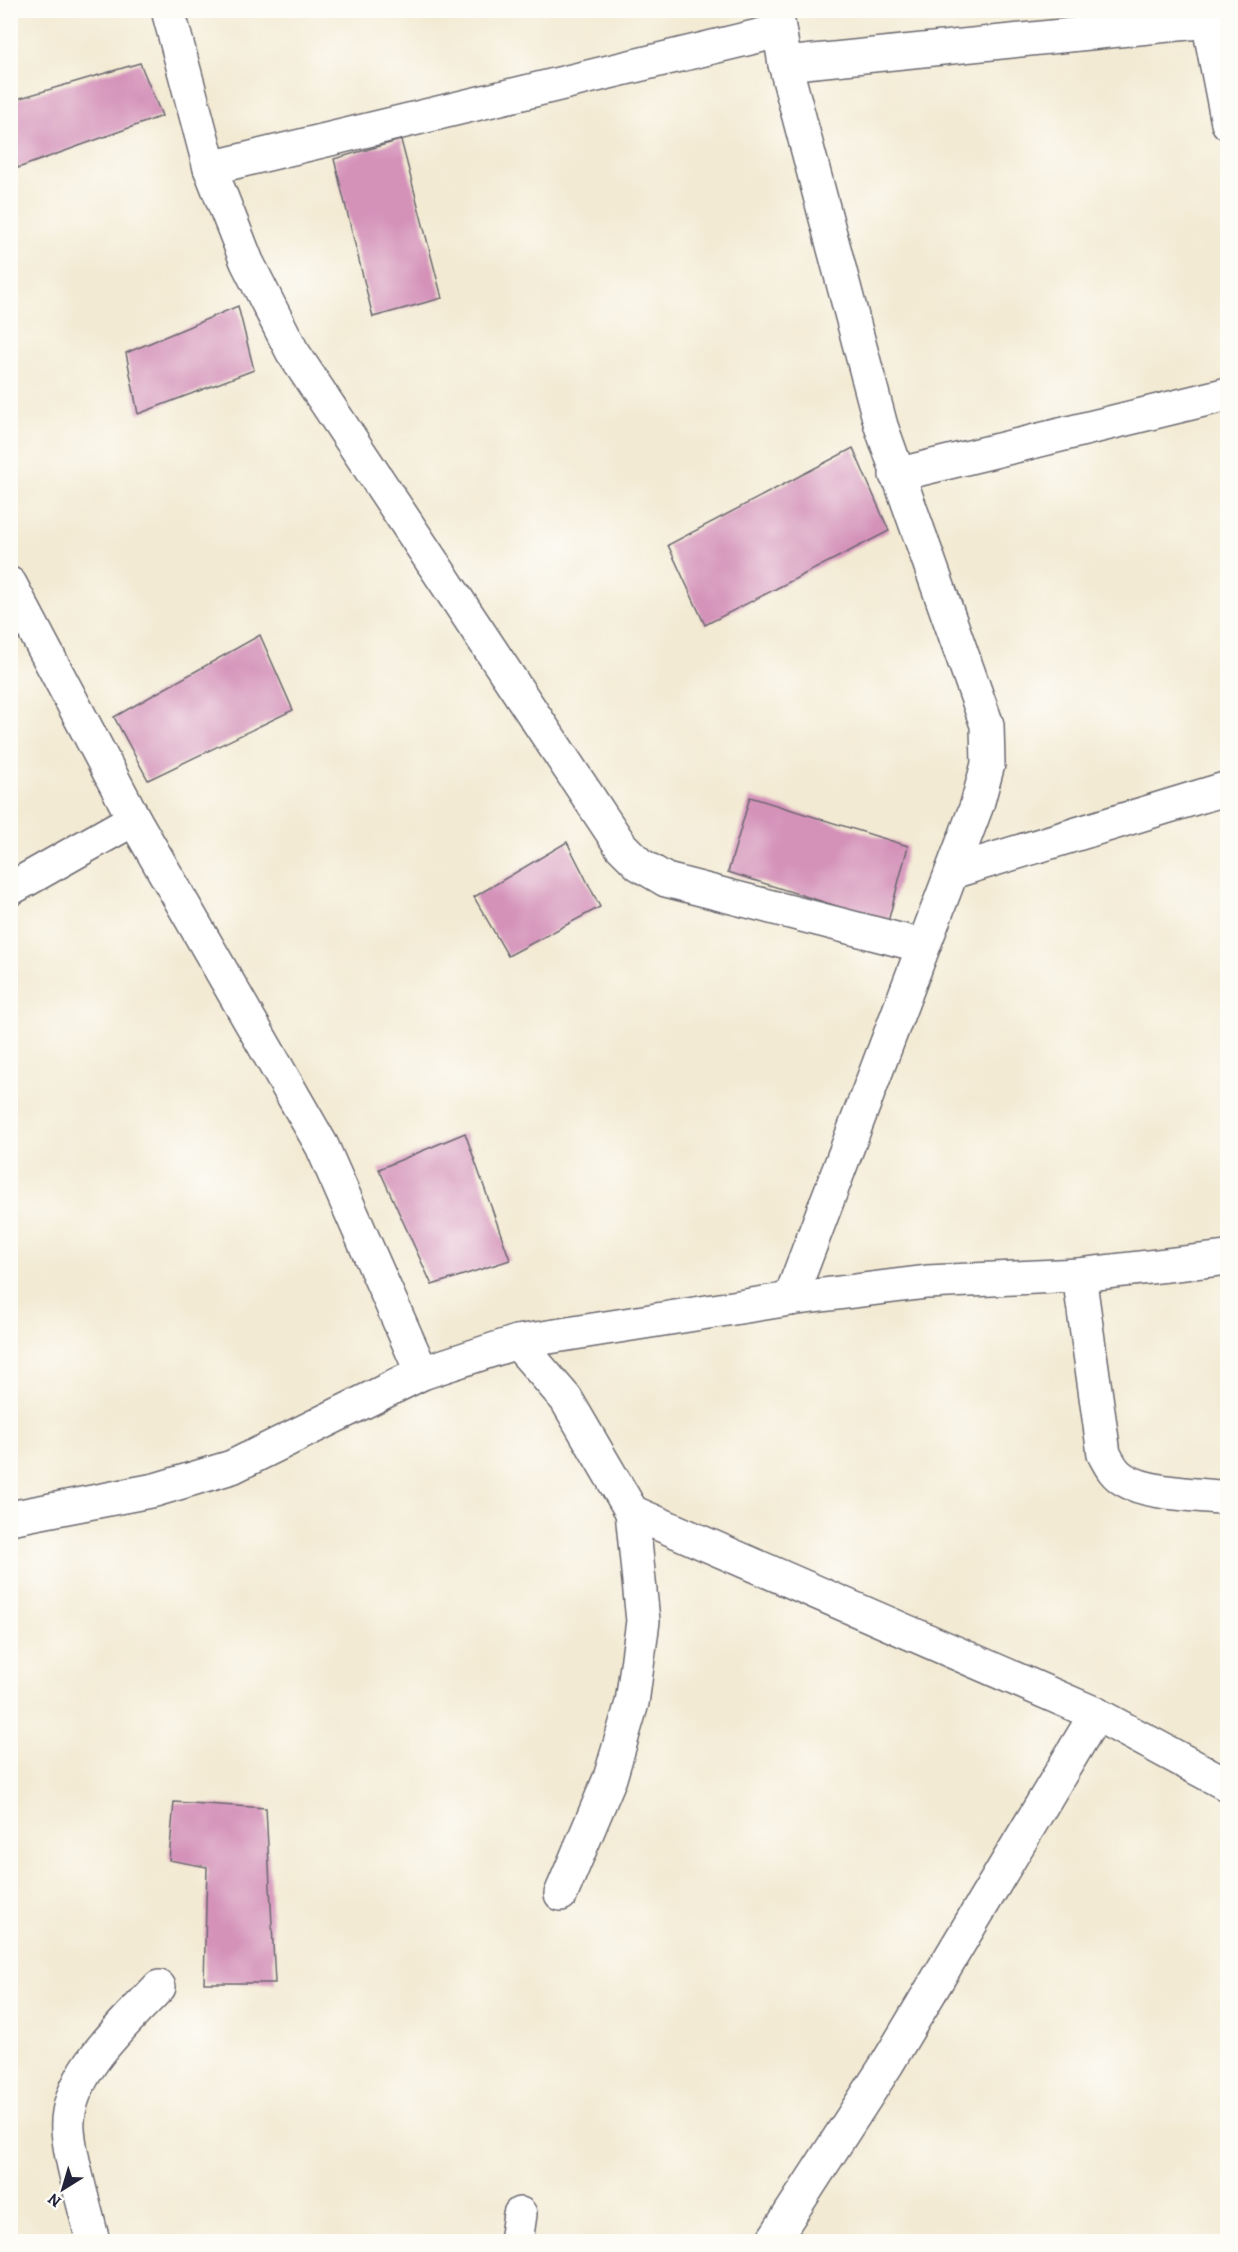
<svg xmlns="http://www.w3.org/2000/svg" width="1238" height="2252" viewBox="0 0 1238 2252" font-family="Alegreya,serif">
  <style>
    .building { fill: #d492b9 }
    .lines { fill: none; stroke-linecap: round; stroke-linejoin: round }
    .minor-casing { stroke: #6b6870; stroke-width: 36 }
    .minor { stroke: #fff; stroke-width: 33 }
  </style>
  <rect width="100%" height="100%" fill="#fdfcf7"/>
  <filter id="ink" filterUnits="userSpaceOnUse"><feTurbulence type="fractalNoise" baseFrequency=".0167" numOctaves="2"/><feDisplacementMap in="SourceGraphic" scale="12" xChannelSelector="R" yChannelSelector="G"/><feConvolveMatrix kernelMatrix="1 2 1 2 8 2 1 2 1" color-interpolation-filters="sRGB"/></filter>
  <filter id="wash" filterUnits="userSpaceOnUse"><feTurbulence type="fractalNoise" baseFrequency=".008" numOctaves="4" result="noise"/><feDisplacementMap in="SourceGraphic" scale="24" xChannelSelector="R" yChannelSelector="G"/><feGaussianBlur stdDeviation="1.35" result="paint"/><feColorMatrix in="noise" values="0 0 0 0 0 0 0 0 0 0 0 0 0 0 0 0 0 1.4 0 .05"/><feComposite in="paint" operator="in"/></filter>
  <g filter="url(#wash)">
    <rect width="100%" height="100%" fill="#f3ead3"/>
    <g id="blocks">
      <g class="building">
        <polygon points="140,63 162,116 18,168 10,145 10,101"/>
        <polygon points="401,140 442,298 373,317 334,159"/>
        <polygon points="238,306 254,370 138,414 126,353"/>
        <polygon points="853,448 889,531 705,625 668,545"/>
        <polygon points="260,635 293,710 148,780 114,717"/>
        <polygon points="750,797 908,846 888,922 728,872"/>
        <polygon points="567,842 600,907 508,956 474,897"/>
        <polygon points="465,1133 510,1260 432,1285 379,1169"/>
        <polygon points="174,1802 266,1808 275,1983 204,1983 207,1867 169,1860"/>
      </g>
    </g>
  </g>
  <g filter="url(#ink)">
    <use href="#blocks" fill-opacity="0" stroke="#6b6870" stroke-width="1.5"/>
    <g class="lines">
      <defs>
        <g id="minor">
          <polyline points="168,10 210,168 247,262 292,351 621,846 639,864 666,880 923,946"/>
          <polyline points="776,10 785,64 881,426 987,725 988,764 977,805 790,1299"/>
          <polyline points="1206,10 1228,123"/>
          <polyline points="785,64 1208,21"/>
          <polyline points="210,168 779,31"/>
          <polyline points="896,475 1228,394"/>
          <polyline points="10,584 134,819 322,1146 422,1373"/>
          <polyline points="952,872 1228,788"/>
          <polyline points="10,889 134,819"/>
          <path d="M1079 1275 1104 1454C1110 1465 1114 1474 1125 1480 1150 1495 1199 1494 1228 1498"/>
          <polyline points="517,1342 566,1399 632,1512 643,1621 632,1703 610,1778 561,1894"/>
          <polyline points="632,1512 1096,1714 1228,1785"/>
          <polyline points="10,1518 155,1490 232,1467 422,1373 517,1342 790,1299 927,1282 1079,1275 1228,1258"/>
          <path d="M93 2242C85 2206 71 2165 68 2130 64 2076 126 2022 159 1987"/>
          <polyline points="516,2242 520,2214"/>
          <polyline points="772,2242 887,2064 1096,1714"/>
        </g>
      </defs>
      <use href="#minor" class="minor-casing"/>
      <use href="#minor" class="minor"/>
    </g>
  </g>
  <rect width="1238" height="2252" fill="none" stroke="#fdfcf7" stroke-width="36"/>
  <g transform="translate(63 2189) rotate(217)" stroke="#fdfcf7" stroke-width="4.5" paint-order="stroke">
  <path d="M0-4.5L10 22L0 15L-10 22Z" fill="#22223b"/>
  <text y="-9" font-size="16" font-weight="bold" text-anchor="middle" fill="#22223b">N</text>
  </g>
</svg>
